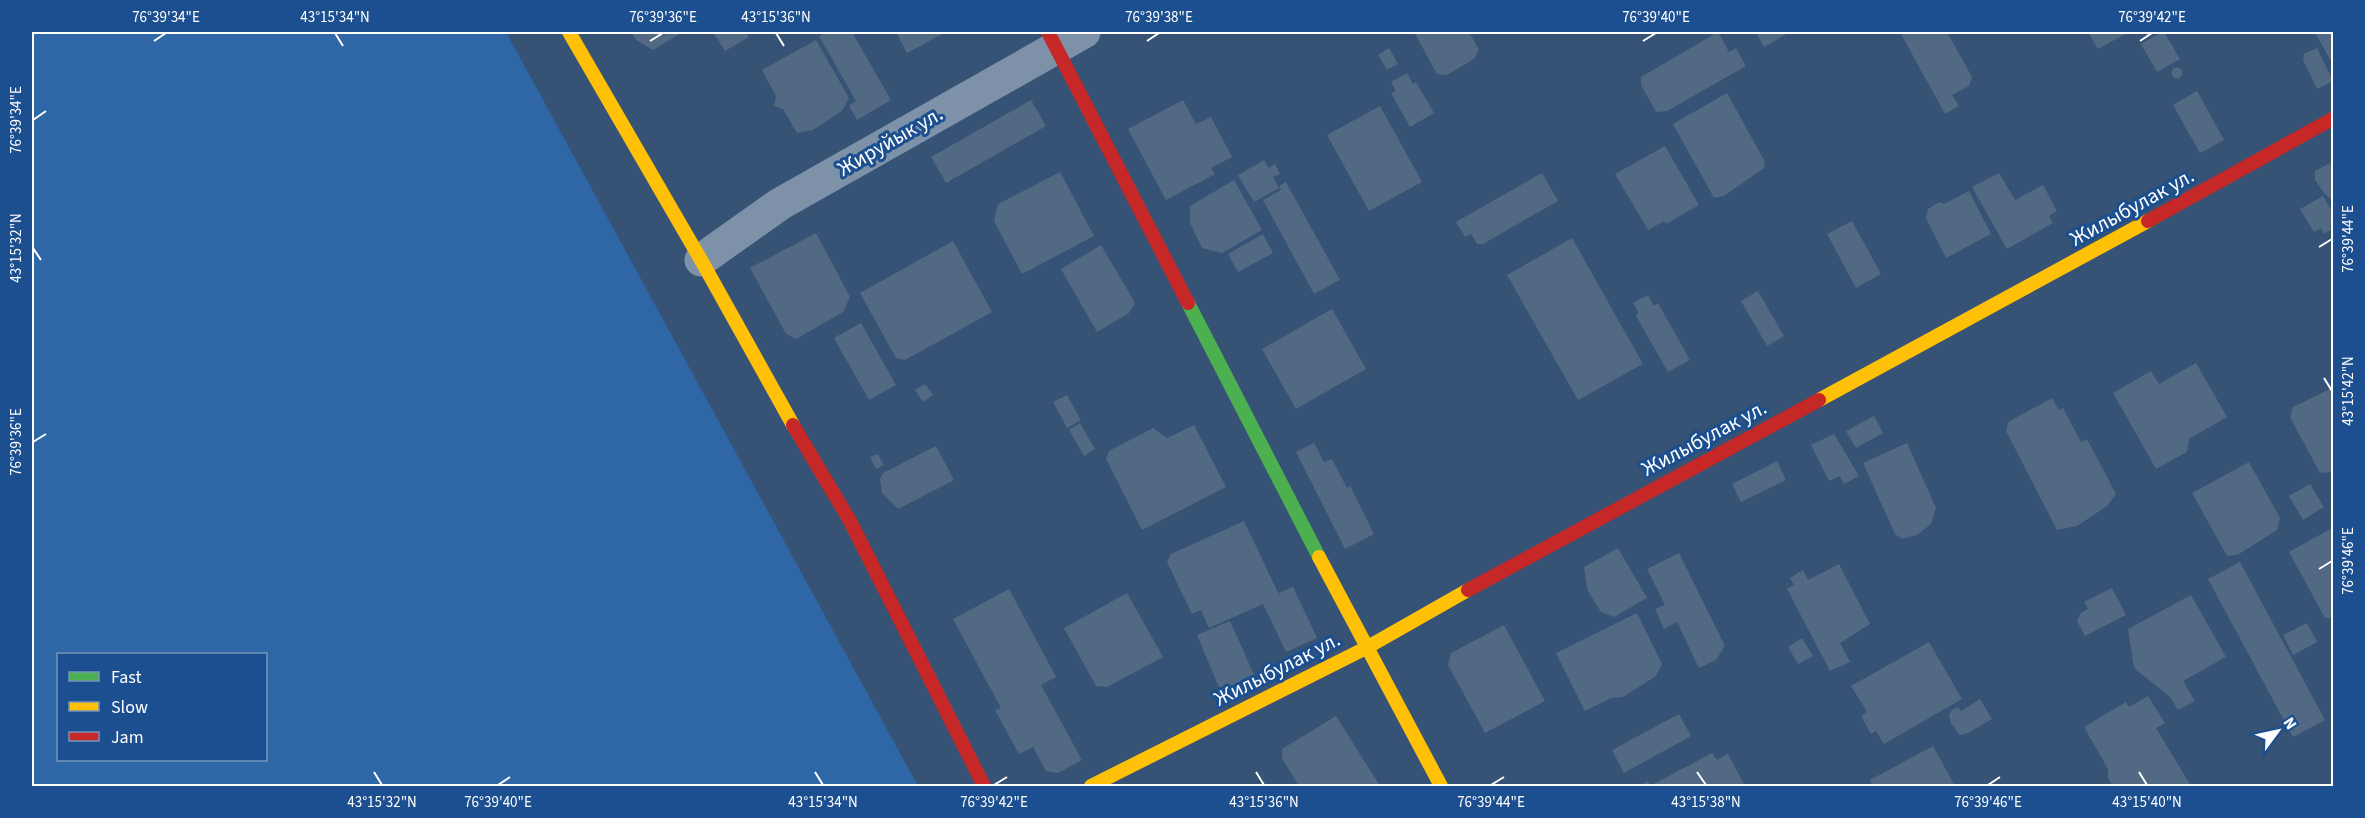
<svg xmlns="http://www.w3.org/2000/svg" width="2365" height="818" viewBox="0 0 2365 818" font-family="'Source Sans 3',sans-serif">
  <style>
    .green { fill: #2f66a5; fill-rule: evenodd }
    .building { fill: #526984 }
    .lines { fill: none; stroke-linecap: round; stroke-linejoin: round }
    .street { stroke: #7d92a8; stroke-width: 33 }
    .fast { stroke: #4caf50; stroke-width: 14 }
    .slow { stroke: #ffc107; stroke-width: 14 }
    .jam { stroke: #c62828; stroke-width: 14 }
    .ticks { fill: none; stroke: #fff; stroke-width: 2 }
    .labels { text-anchor: middle; dominant-baseline: central; stroke-width: 6; stroke-linejoin: round; paint-order: stroke }
    .street-label { font-size: 21px; fill: #fff; stroke: #1b4f8f }
    .neatline { fill: none; stroke: #fff; stroke-width: 2 }
    .ticks-label { font-size: 15px; text-anchor: middle; fill: #fff }
  </style>
  <rect width="100%" height="100%" fill="#365274"/>
  <path class="green" d="M32 32H506L918 786H32ZM58 654H266V760H58Z"/>
  <g class="building">
    <polygon points="631,32 683,32 653,50 636,40"/>
    <polygon points="713,32 746,32 749,37 725,51"/>
    <polygon points="827,32 852,32 891,100 857,120 849,106 856,101 819,36"/>
    <polygon points="896,32 946,32 907,53"/>
    <polygon points="1414,32 1469,32 1479,50 1474,59 1447,75 1437,74"/>
    <polygon points="1718,32 1729,52 1736,48 1746,66 1667,111 1656,112 1641,85 1641,77"/>
    <polygon points="1756,32 1790,32 1764,47"/>
    <polygon points="1900,32 1947,32 1972,77 1969,86 1952,95 1959,106 1945,114"/>
    <polygon points="2088,32 2129,32 2098,49"/>
    <polygon points="2162,32 2164,32 2180,59 2157,72 2141,44"/>
    <polygon points="2315,32 2334,32 2334,67"/>
    <polygon points="816,40 849,98 842,111 813,130 797,133 783,109 774,106 776,96 762,70"/>
    <polygon points="1389,48 1398,64 1387,70 1378,55"/>
    <polygon points="2317,48 2333,81 2317,89 2303,60 2304,54"/>
    <circle cx="2177" cy="73" r="5.5"/>
    <polygon points="1407,73 1413,84 1416,82 1434,113 1410,127 1391,93 1396,91 1391,82"/>
    <polygon points="2197,91 2224,140 2200,153 2173,105"/>
    <polygon points="1727,93 1765,162 1764,168 1724,196 1714,198 1673,124"/>
    <polygon points="1031,100 1046,126 946,183 931,157"/>
    <polygon points="1183,100 1196,124 1211,117 1232,157 1211,168 1215,174 1166,200 1128,129"/>
    <polygon points="1380,106 1422,182 1369,211 1327,135"/>
    <polygon points="1665,146 1699,205 1666,224 1664,221 1648,230 1615,174"/>
    <polygon points="1264,160 1269,168 1275,164 1280,174 1273,177 1279,188 1254,202 1238,175"/>
    <polygon points="2334,161 2334,202 2324,193 2315,180 2315,171"/>
    <polygon points="1060,172 1094,236 1022,274 994,221 998,204"/>
    <polygon points="1542,173 1558,201 1483,244 1477,244 1471,234 1465,237 1456,222"/>
    <polygon points="1999,173 2015,200 2043,185 2057,211 2049,216 2053,223 2007,249 1972,187"/>
    <polygon points="1234,180 1262,230 1222,253 1202,248 1190,223 1190,206"/>
    <polygon points="1286,182 1340,280 1314,294 1263,200 1281,190 1279,186"/>
    <polygon points="1969,191 1991,234 1946,258 1926,218 1928,209 1939,202 1944,204"/>
    <polygon points="2323,196 2334,215 2334,228 2324,234 2321,228 2314,232 2300,209"/>
    <polygon points="1852,221 1881,274 1856,288 1827,234"/>
    <polygon points="816,233 850,297 843,312 796,339 786,334 750,268"/>
    <polygon points="1263,234 1273,253 1238,272 1228,254"/>
    <polygon points="1572,238 1643,364 1578,400 1507,275"/>
    <polygon points="953,241 992,312 905,360 896,358 860,293"/>
    <polygon points="1101,245 1135,303 1129,313 1097,332 1061,269"/>
    <polygon points="1758,291 1784,336 1767,346 1741,301"/>
    <polygon points="1648,295 1654,306 1658,303 1690,360 1668,372 1636,316 1638,312 1633,303"/>
    <polygon points="1332,309 1366,369 1296,409 1262,349"/>
    <polygon points="861,323 896,385 869,400 834,338"/>
    <polygon points="2196,363 2227,417 2189,439 2187,452 2156,469 2113,393 2151,371 2159,384"/>
    <polygon points="925,384 933,395 923,402 915,390"/>
    <polygon points="2334,387 2334,472 2320,473 2290,417 2293,407"/>
    <polygon points="1067,395 1081,420 1067,428 1053,402"/>
    <polygon points="2052,398 2059,410 2063,408 2081,442 2087,439 2116,494 2107,506 2077,526 2057,530 2006,431 2008,422"/>
    <polygon points="1874,416 1883,433 1856,448 1846,431"/>
    <polygon points="1080,423 1095,449 1084,456 1069,430"/>
    <polygon points="1194,425 1226,487 1142,530 1106,459 1109,451 1153,428 1167,438"/>
    <polygon points="1834,434 1859,476 1844,484 1840,476 1829,481 1811,445"/>
    <polygon points="1314,443 1324,462 1332,459 1347,488 1350,486 1374,534 1345,549 1296,452"/>
    <polygon points="1907,443 1936,508 1931,524 1917,535 1902,539 1895,534 1863,463"/>
    <polygon points="936,446 954,480 898,509 882,493 880,479 883,473"/>
    <polygon points="878,454 884,465 876,469 870,457"/>
    <polygon points="1777,461 1786,480 1741,502 1732,484"/>
    <polygon points="2249,462 2280,518 2277,530 2239,554 2227,556 2192,493"/>
    <polygon points="2310,484 2324,507 2303,520 2289,496"/>
    <polygon points="1244,521 1281,599 1279,593 1293,587 1317,638 1286,652 1263,604 1209,628 1201,610 1192,614 1167,562 1171,554"/>
    <polygon points="2334,527 2334,618 2325,618 2289,552"/>
    <polygon points="1618,548 1647,598 1614,617 1601,612 1587,589 1584,567"/>
    <polygon points="1679,553 1725,646 1716,660 1699,668 1677,622 1664,629 1655,609 1665,605 1647,569"/>
    <polygon points="2240,562 2325,720 2293,737 2208,579"/>
    <polygon points="1839,564 1870,624 1840,643 1850,662 1830,671 1787,589 1794,585 1790,578 1803,570 1808,580"/>
    <polygon points="2112,588 2126,615 2085,636 2077,621 2081,613 2088,609 2084,602"/>
    <polygon points="1009,589 1056,677 1041,685 1082,760 1058,773 1046,771 1033,747 1019,754 995,710 1001,708 953,619"/>
    <polygon points="1127,593 1163,657 1107,687 1096,686 1064,628"/>
    <polygon points="2191,595 2226,657 2183,681 2195,701 2178,710 2171,698 2134,668 2128,629"/>
    <polygon points="1637,613 1662,664 1656,676 1623,697 1611,698 1585,711 1556,653"/>
    <polygon points="1230,621 1255,677 1221,692 1197,635"/>
    <polygon points="2307,623 2317,642 2293,655 2283,635"/>
    <polygon points="1504,625 1545,701 1485,733 1448,665 1451,653"/>
    <polygon points="1802,638 1813,656 1798,664 1788,647"/>
    <polygon points="1929,642 1962,699 1884,744 1876,731 1871,734 1861,716 1867,712 1851,686"/>
    <polygon points="2148,696 2165,723 2156,728 2191,786 2113,786 2108,778 2108,769 2084,727 2126,702 2129,707"/>
    <polygon points="1980,699 1992,719 1968,733 1960,735 1951,723 1949,715 1952,710 1958,707 1961,711"/>
    <polygon points="1679,714 1691,736 1624,773 1612,750"/>
    <polygon points="1336,716 1380,786 1299,786 1282,758 1282,749"/>
    <polygon points="1933,746 1955,786 1873,786 1870,780"/>
    <polygon points="1712,753 1717,760 1728,754 1745,786 1639,786 1648,781 1650,786"/>
  </g>
  <g class="lines">
    <polyline class="street" points="701,260 780,204 1084,32"/>
    <polyline class="fast" points="1188,303 1319,557"/>
    <g class="slow">
      <polyline points="569,32 701,260 793,425"/>
      <polyline points="1819,400 2148,221"/>
      <polyline points="1319,557 1441,786"/>
      <polyline points="1091,786 1366,648 1468,590"/>
    </g>
    <g class="jam">
      <polyline points="1048,32 1188,303"/>
      <polyline points="2148,221 2334,118"/>
      <polyline points="793,425 850,521 984,786"/>
      <polyline points="1468,590 1819,400"/>
    </g>
  </g>
  <path class="ticks" d="M335 33 343 46M776 33 784 46M154 41 166 33M650 41 663 33M1147 41 1159 33M1643 41 1656 33M2140 41 2152 33M33 120 46 111M2319 247 2332 239M33 248 41 260M2324 378 2332 391M33 442 46 434M2319 569 2332 561M374 772 382 785M815 772 823 785M1256 772 1264 785M1697 772 1706 785M2139 772 2147 785M498 785 510 777M994 785 1007 777M1491 785 1504 777M1988 785 2000 777"/>
  <g class="labels">
    <g class="street-label">
      <text transform="translate(890 141) rotate(-30)">Жируйык ул.</text>
      <text transform="translate(2132 207) rotate(-29)">Жилыбулак ул.</text>
      <text transform="translate(1704 438) rotate(-28)">Жилыбулак ул.</text>
      <text transform="translate(1277 669) rotate(-27)">Жилыбулак ул.</text>
    </g>
  </g>
  <rect width="2365" height="818" fill="none" stroke="#1b4f8f" stroke-width="66"/>
  <rect x="57" y="653" width="210" height="108" fill="#1b4f8f" stroke="#7695bc" stroke-width="1.5"/>
  <rect x="69" y="672" width="30" height="9" fill="#4caf50" stroke="#7695bc" stroke-width="1.5"/>
  <text x="111" y="683" font-size="18" fill="#ffffff">Fast</text>
  <rect x="69" y="702" width="30" height="9" fill="#ffc107" stroke="#7695bc" stroke-width="1.5"/>
  <text x="111" y="713" font-size="18" fill="#ffffff">Slow</text>
  <rect x="69" y="732" width="30" height="9" fill="#c62828" stroke="#7695bc" stroke-width="1.5"/>
  <text x="111" y="743" font-size="18" fill="#ffffff">Jam</text>
  <g transform="translate(2278 731) rotate(57)" stroke="#1b4f8f" stroke-width="4.5" paint-order="stroke">
  <path d="M0-4.5L10 22L0 15L-10 22Z" fill="#ffffff"/>
  <text y="-9" font-size="16" font-weight="bold" text-anchor="middle" fill="#ffffff">N</text>
  </g>
  <rect x="33" y="33" width="2299" height="752" class="neatline"/>
  <g class="ticks-label">
    <text x="166" y="22">76°39'34"E</text>
    <text x="335" y="22">43°15'34"N</text>
    <text x="663" y="22">76°39'36"E</text>
    <text x="776" y="22">43°15'36"N</text>
    <text x="1159" y="22">76°39'38"E</text>
    <text x="1656" y="22">76°39'40"E</text>
    <text x="2152" y="22">76°39'42"E</text>
    <text transform="translate(16 120) rotate(-90)" y="5">76°39'34"E</text>
    <text transform="translate(2348 239) rotate(-90)" y="5">76°39'44"E</text>
    <text transform="translate(16 248) rotate(-90)" y="5">43°15'32"N</text>
    <text transform="translate(2348 391) rotate(-90)" y="5">43°15'42"N</text>
    <text transform="translate(16 442) rotate(-90)" y="5">76°39'36"E</text>
    <text transform="translate(2348 561) rotate(-90)" y="5">76°39'46"E</text>
    <text x="382" y="807">43°15'32"N</text>
    <text x="498" y="807">76°39'40"E</text>
    <text x="823" y="807">43°15'34"N</text>
    <text x="994" y="807">76°39'42"E</text>
    <text x="1264" y="807">43°15'36"N</text>
    <text x="1491" y="807">76°39'44"E</text>
    <text x="1706" y="807">43°15'38"N</text>
    <text x="1988" y="807">76°39'46"E</text>
    <text x="2147" y="807">43°15'40"N</text>
  </g>
</svg>
